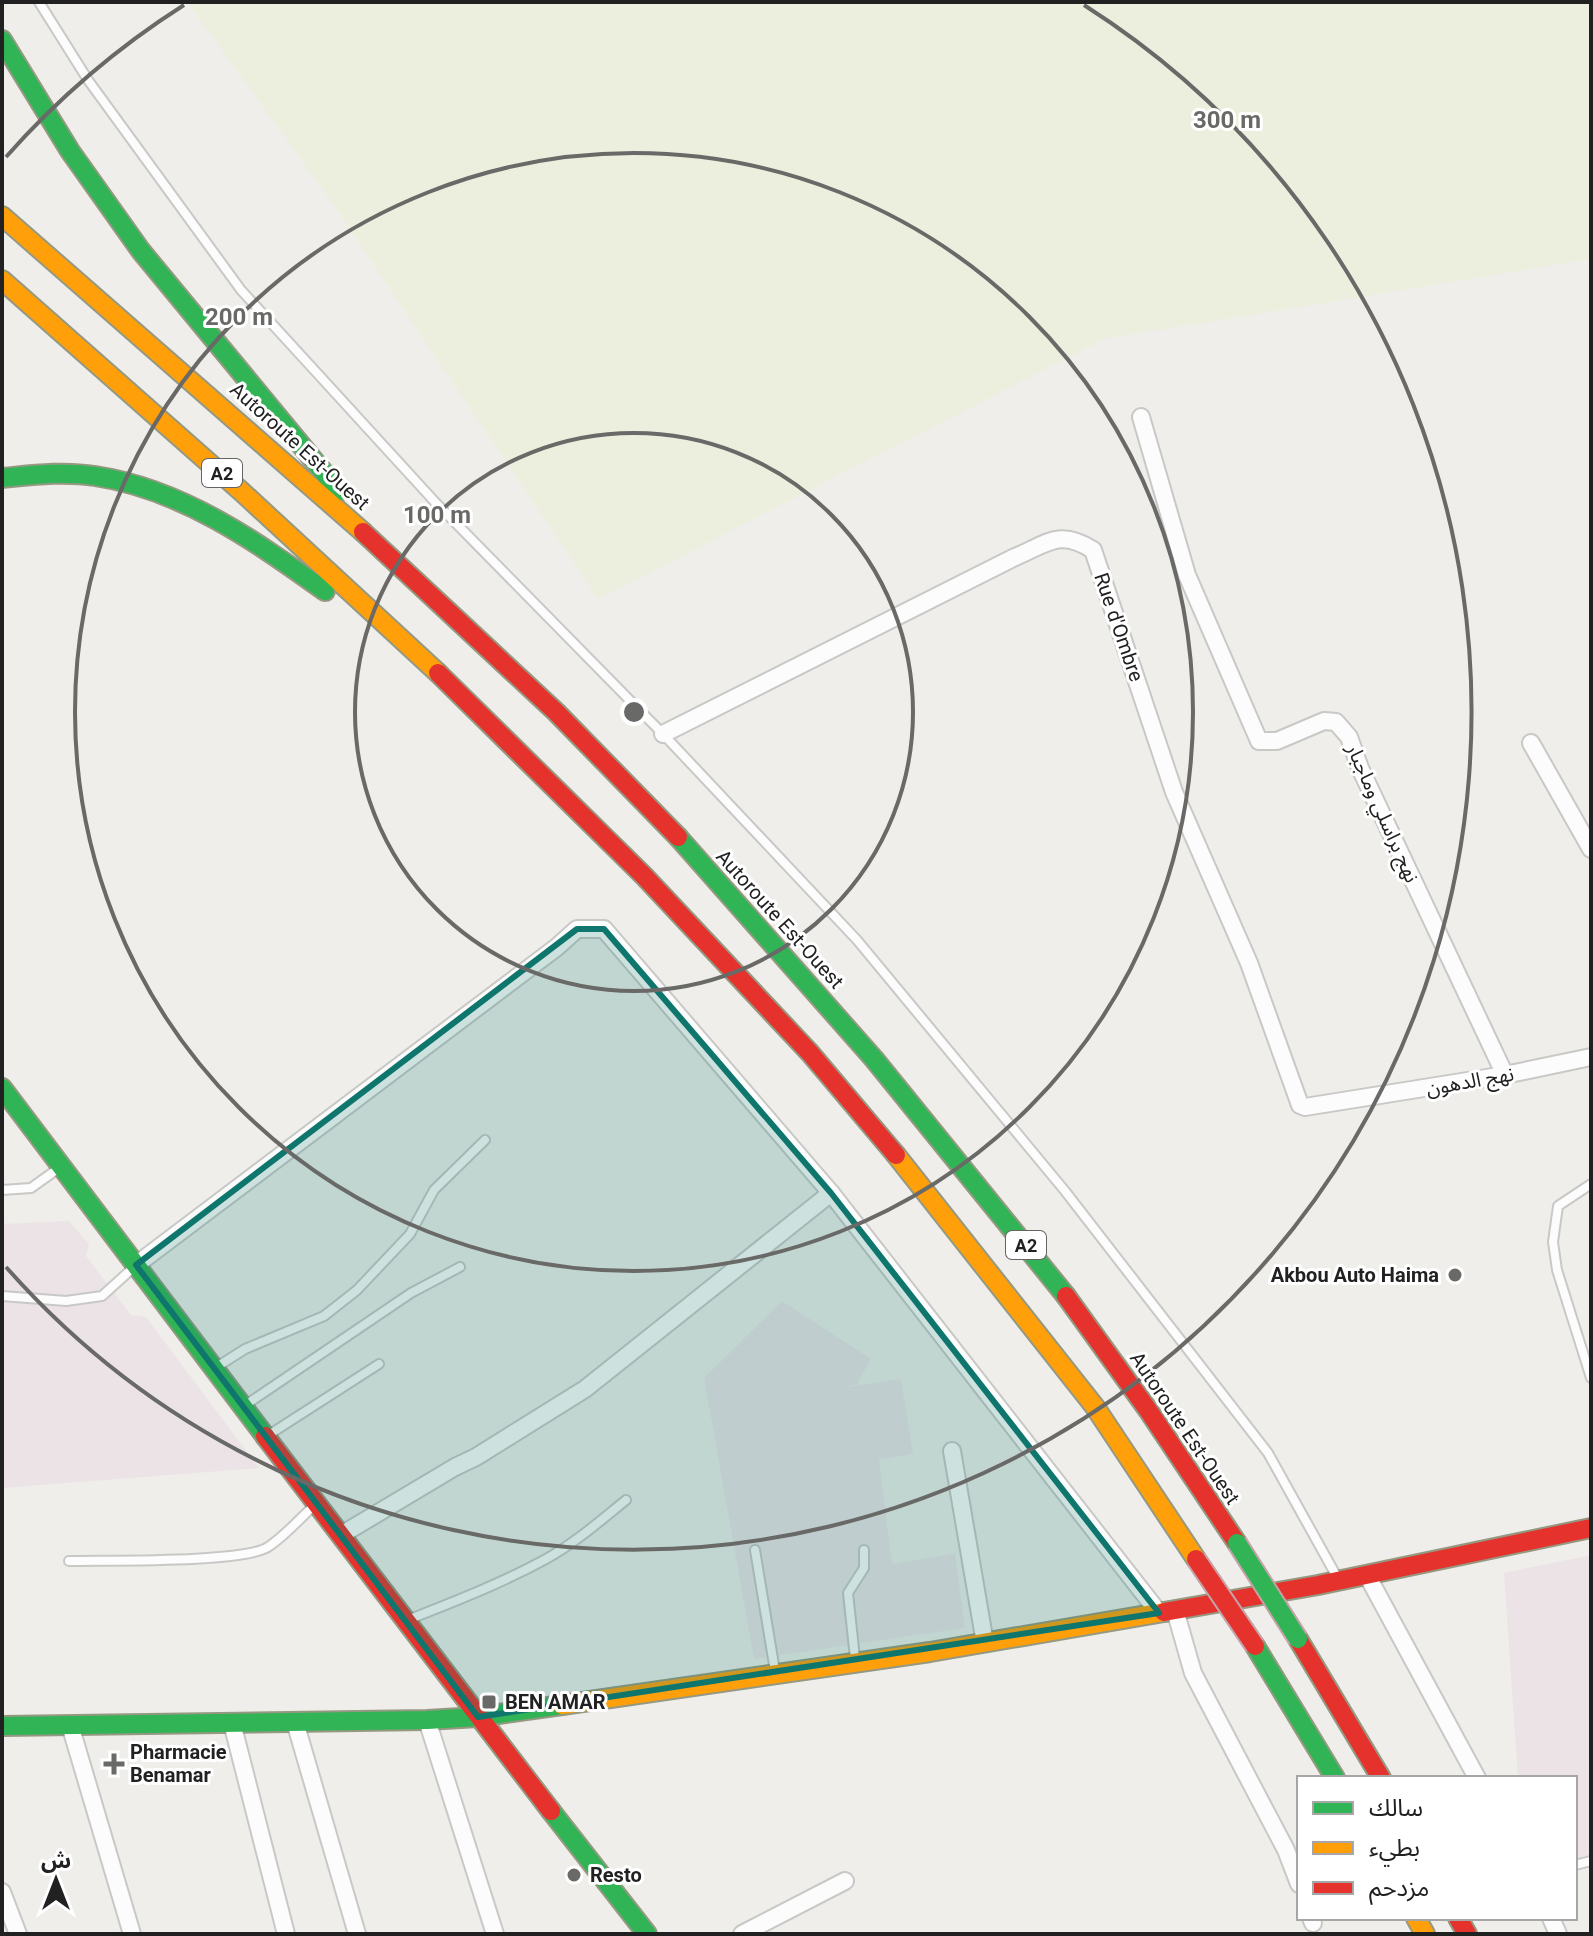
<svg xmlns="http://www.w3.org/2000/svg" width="1593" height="1936" viewBox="0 0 1593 1936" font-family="Roboto,'Noto Sans Arabic',sans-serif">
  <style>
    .industrial { fill: #ece3e7 }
    .farmland { fill: #ecefde }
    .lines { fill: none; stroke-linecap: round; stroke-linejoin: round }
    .lane-casing { stroke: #c8c8c6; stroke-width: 12 }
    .street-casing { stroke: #c8c8c6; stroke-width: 20 }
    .fast-casing { stroke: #959982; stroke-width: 22 }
    .slow-casing { stroke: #959982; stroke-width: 22 }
    .jam-casing { stroke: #959982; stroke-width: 22 }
    .lane { stroke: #fdfcfc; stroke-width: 8 }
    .street { stroke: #fdfcfc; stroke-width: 16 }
    .fast { stroke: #30b455; stroke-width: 18 }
    .slow { stroke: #ff9f0a; stroke-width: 18 }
    .jam { stroke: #e5322d; stroke-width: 18 }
    .fast-bridge-casing { stroke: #c4a2a7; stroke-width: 22; stroke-linecap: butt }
    .jam-bridge-casing { stroke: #c4a2a7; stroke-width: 22; stroke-linecap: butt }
    .fast-bridge { stroke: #30b455; stroke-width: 18 }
    .jam-bridge { stroke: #e5322d; stroke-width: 18 }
    .marked { fill: #0f766e; fill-opacity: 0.2; stroke: #0f766e; stroke-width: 6; stroke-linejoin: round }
    .ring { fill: none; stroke: #696967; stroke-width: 4 }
    .poi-dot { fill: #696967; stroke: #fff; stroke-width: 3 }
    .labels { text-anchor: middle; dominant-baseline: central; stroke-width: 6; stroke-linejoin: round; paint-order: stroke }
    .shield { fill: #fff; stroke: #646464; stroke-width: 2 }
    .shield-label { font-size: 18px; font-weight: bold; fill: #212121 }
    .street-label { font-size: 20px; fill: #212121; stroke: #fff }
    .poi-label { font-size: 20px; font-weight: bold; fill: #212121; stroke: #fff; text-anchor: start }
    .centre { fill: #696967; stroke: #fff; stroke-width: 4 }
    .ring-label { font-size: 24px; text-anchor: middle; font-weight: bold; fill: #696967; stroke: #fff; stroke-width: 6; stroke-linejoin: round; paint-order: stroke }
  </style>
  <rect width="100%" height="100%" fill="#efeeea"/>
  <g class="industrial">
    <polygon points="69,1221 89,1244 86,1256 131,1315 146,1317 259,1468 2,1488 2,1224"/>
    <polygon points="782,1301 871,1359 857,1384 840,1388 901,1379 913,1454 879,1460 892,1564 955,1553 965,1628 754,1659 704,1378"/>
    <polygon points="1591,1555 1591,1856 1575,1861 1575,1778 1518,1778 1504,1573"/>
  </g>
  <polygon class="farmland" points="187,2 1591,2 1591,259 1104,339 598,599 331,201"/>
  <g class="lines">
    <defs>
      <g id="lane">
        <polyline points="39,2 88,80 241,290 435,502 663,734 857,940 1065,1191 1268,1453 1337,1577"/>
        <polyline points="1591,1184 1558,1206 1553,1242 1557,1270 1591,1378"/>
        <polyline points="2,1190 31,1188 59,1168"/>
        <polyline points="2,1296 66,1301 102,1296 134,1267"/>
        <polyline points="215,1368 245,1349 324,1316 357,1290 410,1234 434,1190 485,1140"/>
        <polyline points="244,1406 411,1293 460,1267"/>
        <polyline points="267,1436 379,1364"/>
        <polyline points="755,1550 775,1671"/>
        <path d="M69 1561C106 1560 243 1563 268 1547 285 1536 300 1518 315 1505"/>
        <path d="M410 1619C456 1601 502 1583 546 1559 575 1543 600 1521 626 1500"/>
        <polyline points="855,1658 848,1593 864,1568 864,1550"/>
        <polyline points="1575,1865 1591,1861"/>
      </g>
      <g id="street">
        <polyline points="1141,417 1187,575 1259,741 1277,741 1324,721 1336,722 1349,737 1360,768 1505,1075"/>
        <path d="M663 734 1013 558C1047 544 1059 528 1093 550L1174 792 1249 963 1300 1105 1305 1107 1505 1075 1591 1057"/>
        <polyline points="1531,743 1591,849"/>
        <polyline points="136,1265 557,947 577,929 604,929 831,1193 1159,1613"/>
        <polyline points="952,1451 985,1643"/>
        <polyline points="341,1535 455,1467 476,1457 585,1389 831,1193"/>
        <polyline points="1367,1575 1477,1778"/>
        <polyline points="1175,1610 1193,1673 1286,1850 1299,1884"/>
        <polyline points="427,1720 495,1934"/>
        <polyline points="295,1722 357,1934"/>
        <polyline points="232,1723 286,1934"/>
        <polyline points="70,1725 132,1934"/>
        <polyline points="2,1892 18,1934"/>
        <polyline points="1311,1918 1313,1923"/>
        <polyline points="1551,1918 1558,1934"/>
        <polyline points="742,1934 845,1881"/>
      </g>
      <g id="fast">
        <polyline points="2,40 70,151 141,251 339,491"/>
        <path d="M2 478C33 475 64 471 95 476 182 489 255 541 325 591"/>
        <polyline points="678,837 874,1059 1066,1296"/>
        <polyline points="2,1088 265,1436"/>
        <polyline points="1255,1646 1335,1778"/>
        <polyline points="2,1726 427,1720 478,1717 562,1705"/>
        <polyline points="551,1811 647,1934"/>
      </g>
      <g id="slow">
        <polyline points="2,216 363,532"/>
        <polyline points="2,280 242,492 438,673"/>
        <polyline points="896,1155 1095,1407 1196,1559"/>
        <polyline points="562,1705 930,1652 1164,1612"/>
        <polyline points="1416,1918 1425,1934"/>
      </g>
      <g id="jam">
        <polyline points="363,532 556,712 678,837"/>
        <polyline points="438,673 644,876 810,1053 896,1155"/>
        <polyline points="1066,1296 1148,1410 1237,1543"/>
        <polyline points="265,1436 551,1811"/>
        <polyline points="1164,1612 1318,1585 1591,1528"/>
        <polyline points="1298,1639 1381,1778"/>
        <polyline points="1458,1918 1467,1934"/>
      </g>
    </defs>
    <use href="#lane" class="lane-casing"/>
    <use href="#street" class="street-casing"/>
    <use href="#fast" class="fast-casing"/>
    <use href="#slow" class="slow-casing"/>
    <use href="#jam" class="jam-casing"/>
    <use href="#lane" class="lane"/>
    <use href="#street" class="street"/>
    <use href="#fast" class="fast"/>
    <use href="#slow" class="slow"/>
    <use href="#jam" class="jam"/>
    <defs>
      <polyline id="fast-bridge" points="1237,1543 1298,1639"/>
      <polyline id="jam-bridge" points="1196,1559 1255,1646"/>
    </defs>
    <use href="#fast-bridge" class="fast-bridge-casing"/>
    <use href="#jam-bridge" class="jam-bridge-casing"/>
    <use href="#fast-bridge" class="fast-bridge"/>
    <use href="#jam-bridge" class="jam-bridge"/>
  </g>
  <path class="marked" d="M577 929H604L831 1193 1159 1613 478 1717 136 1265Z"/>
  <g class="ring">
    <circle cx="634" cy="712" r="279"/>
    <circle cx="634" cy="712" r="559"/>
    <path d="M6 157A838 838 0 0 1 184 5M1084 5A838 838 0 1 1 6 1267"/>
  </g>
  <g class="poi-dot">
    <circle cx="1455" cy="1275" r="8"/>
    <rect x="481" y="1694" width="16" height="16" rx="4"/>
    <path d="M110 1752h8v8h8v8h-8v8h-8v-8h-8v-8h8z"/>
    <circle cx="574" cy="1875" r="8"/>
  </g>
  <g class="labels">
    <g class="shield">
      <rect x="202" y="459" width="40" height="28" rx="6"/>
      <rect x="1006" y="1231" width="40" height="28" rx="6"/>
    </g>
    <g class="shield-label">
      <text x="222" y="473">A2</text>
      <text x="1026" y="1245">A2</text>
    </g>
    <g class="street-label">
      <text transform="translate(300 446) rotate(42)">Autoroute Est-Ouest</text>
      <text transform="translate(1119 627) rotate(71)">Rue d'Ombre</text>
      <text transform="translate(1383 813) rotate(66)">نهج براسلي وماجبار</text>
      <text transform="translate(780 919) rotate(48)">Autoroute Est-Ouest</text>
      <text transform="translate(1470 1081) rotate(-10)">نهج الدهون</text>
      <text transform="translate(1185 1428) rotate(56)">Autoroute Est-Ouest</text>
    </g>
    <g class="poi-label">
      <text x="1439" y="1275" text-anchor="end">Akbou Auto Haima</text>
      <text x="505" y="1702">BEN AMAR</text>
      <text x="130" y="1752">Pharmacie<tspan x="130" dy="23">Benamar</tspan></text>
      <text x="590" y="1875">Resto</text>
    </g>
  </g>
  <circle cx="634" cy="712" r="12" class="centre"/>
  <g class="ring-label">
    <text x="1227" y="128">300 m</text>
    <text x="239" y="325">200 m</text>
    <text x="437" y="523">100 m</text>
  </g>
  <rect width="1593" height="1936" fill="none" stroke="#212121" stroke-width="8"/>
  <rect x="1297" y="1776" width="280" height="144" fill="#ffffff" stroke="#a6a6a6" stroke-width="2"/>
  <rect x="1313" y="1802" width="40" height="12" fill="#30b455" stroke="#a6a6a6" stroke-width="2"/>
  <text x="1369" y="1816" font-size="24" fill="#212121">سالك</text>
  <rect x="1313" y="1842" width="40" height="12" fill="#ff9f0a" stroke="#a6a6a6" stroke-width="2"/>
  <text x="1369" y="1856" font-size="24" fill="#212121">بطيء</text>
  <rect x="1313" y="1882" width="40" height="12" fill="#e5322d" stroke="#a6a6a6" stroke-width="2"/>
  <text x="1369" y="1896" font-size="24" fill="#212121">مزدحم</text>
  <g transform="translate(56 1880)" stroke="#ffffff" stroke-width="6" paint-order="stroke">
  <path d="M0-6L14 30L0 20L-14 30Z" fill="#212121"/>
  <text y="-12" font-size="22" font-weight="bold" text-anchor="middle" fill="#212121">ش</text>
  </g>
</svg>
